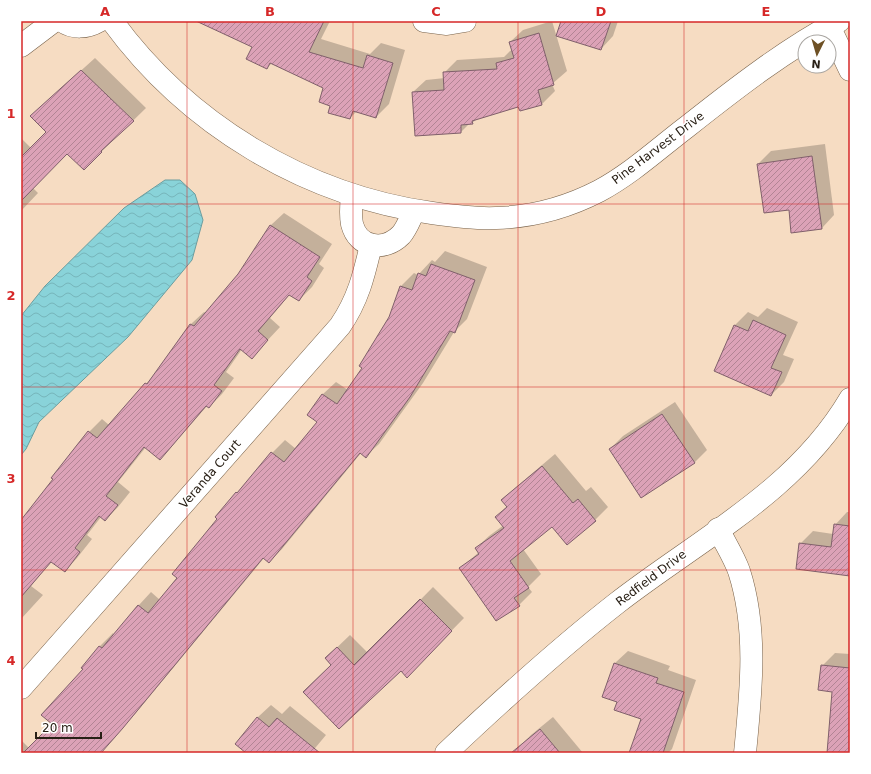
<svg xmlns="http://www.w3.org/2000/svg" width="871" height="774" viewBox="0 0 871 774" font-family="'DejaVu Sans',sans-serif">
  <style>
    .water { fill: url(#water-waves); stroke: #6c9d9e }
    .shadow { fill: #0003 }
    .building { fill: url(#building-hatch); stroke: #80606b }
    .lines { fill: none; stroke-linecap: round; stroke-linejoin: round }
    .minor-casing { stroke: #78624a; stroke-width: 23 }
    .minor { stroke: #fff; stroke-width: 22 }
    .grid { fill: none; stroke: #d62828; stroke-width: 1; stroke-opacity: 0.55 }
    .labels { text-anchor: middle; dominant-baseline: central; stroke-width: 3; stroke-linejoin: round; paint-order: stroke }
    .street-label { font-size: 12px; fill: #292016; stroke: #fff }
    .neatline { fill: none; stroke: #d62828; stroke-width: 1.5 }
    .grid-label { font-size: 13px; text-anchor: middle; font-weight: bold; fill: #d62828 }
  </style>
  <defs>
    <pattern id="water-waves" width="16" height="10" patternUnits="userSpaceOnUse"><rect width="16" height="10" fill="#89d3d9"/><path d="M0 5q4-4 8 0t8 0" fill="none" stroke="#76b5ba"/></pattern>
    <pattern id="building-hatch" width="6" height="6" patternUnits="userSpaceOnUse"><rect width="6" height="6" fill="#dca2b7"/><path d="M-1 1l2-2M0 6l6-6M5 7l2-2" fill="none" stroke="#b28494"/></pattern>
  </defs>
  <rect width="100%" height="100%" fill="#f6dcc2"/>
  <polygon class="water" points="165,180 180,180 195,194 203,220 192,260 128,337 39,422 26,449 21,455 21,316 45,286 124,208"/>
  <g class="shadow">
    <polygon points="212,21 330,21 321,39 370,54 381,43 405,50 389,104 376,117 357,111 350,118 331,105 324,87 272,63 267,68 253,47"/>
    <polygon points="552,21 567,71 552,84 555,91 542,104 521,110 519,106 477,119 472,123 469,124 461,132 413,92 426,80 445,78 444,73 457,60 504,57 510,51 512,50 510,42 523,30"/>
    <polygon points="562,21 618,21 613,36 601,49"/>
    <polygon points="95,58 146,108 101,152 68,152 33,188 38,193 21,211 21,138 31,148 47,132 44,104"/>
    <polygon points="825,144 834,215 822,228 789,209 758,164 771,151"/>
    <polygon points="284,213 332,244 319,264 324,268 312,287 299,300 290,294 270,318 280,327 252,357 242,349 226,372 234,378 222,394 209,407 207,406 172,446 160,459 146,447 118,482 130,492 118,507 105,520 101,517 87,535 92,539 77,558 65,571 52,561 31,586 43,595 21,619 21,522 89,432 102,419 109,425 154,375 191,324 204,312 206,313 239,275 271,225"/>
    <polygon points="445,251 487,267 467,319 454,332 423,383 379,444 366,456 361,453 282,549 269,562 264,558 135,714 100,753 21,753 21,740 29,748 53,724 84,669 82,667 100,646 113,633 114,635 139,605 151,592 160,600 178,577 218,519 216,517 272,453 285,440 296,449 318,422 308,415 323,394 336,382 348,390 364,368 390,317 401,286 414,273 418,275 432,260 435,262"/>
    <polygon points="767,308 798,322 783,355 794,359 784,382 771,395 715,370 735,325 748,312 758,317"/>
    <polygon points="675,402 707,450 694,463 610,449 623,436"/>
    <polygon points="555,454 586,491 591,487 608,507 595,520 567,543 552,525 523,549 541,574 528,587 532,592 519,605 461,568 479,552 476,548 489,536 504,525 497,517 507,506 502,500 515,488"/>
    <polygon points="847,512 850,512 850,575 800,544 813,531 833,534 835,525"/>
    <polygon points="433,587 464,618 407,676 401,670 332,665 326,658 350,635 368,653"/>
    <polygon points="628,651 670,666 668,670 696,680 672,749 668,753 635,753 642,718 618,701 615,663"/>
    <polygon points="835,653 850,654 850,753 828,753 834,691 822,666"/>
    <polygon points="271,705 282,714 290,706 326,735 311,753 244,753 246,751 237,744 258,717"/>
    <polygon points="553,717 583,753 522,753 518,748 531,735"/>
  </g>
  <g class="building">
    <polygon points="196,21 324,21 309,52 363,68 367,55 393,63 376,118 353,111 350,119 328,113 330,106 319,102 323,88 270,63 267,69 246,59 252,47"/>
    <polygon points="561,21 611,21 601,50 556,36"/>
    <polygon points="539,33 554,85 538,90 542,105 520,111 518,107 472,121 473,124 461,125 461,133 415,136 412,92 444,90 443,72 497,69 496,63 514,58 509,42"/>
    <polygon points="81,70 134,121 101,151 102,152 84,170 67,154 21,201 21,157 46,132 30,116"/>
    <polygon points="812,156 822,229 791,233 789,210 764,213 757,164"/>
    <polygon points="270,225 320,257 307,277 312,281 299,301 289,295 258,331 268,340 252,359 240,349 214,385 222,391 209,408 206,406 160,460 144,447 106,496 118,505 105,521 99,516 75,548 80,552 65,572 51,562 21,597 21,520 53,479 51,478 88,431 97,438 145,383 147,384 190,324 194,326 238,274"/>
    <polygon points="431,264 475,280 455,333 450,331 410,397 366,458 360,453 269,563 263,558 123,728 101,753 23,753 52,724 41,715 83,669 81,668 99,646 102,648 138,605 148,613 177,578 172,574 217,519 215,517 236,492 237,493 271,452 284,462 317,422 307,415 322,394 337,404 362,368 359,366 389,317 400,286 412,290 418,273 426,276"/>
    <polygon points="753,320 786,335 771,368 782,372 771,396 714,371 734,325 748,331"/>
    <polygon points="662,414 695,463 641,498 609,449"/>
    <polygon points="542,466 573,503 578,499 596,521 567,545 552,527 510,561 529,588 514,598 520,606 496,621 459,568 479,554 475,548 504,528 495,517 507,507 501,500"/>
    <polygon points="834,524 850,526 850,576 796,569 799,543 831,547"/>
    <polygon points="420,599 452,631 407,678 401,671 339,729 303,692 331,665 325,658 337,647 354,665"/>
    <polygon points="614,663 658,678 656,683 684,692 663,753 629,753 641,719 614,710 617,702 602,697"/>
    <polygon points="821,665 850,668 850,753 827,753 832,692 818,690"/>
    <polygon points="257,717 269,727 277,718 320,753 246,753 235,744"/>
    <polygon points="540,729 560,753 511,753"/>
  </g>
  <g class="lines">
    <defs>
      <g id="minor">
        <path d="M62 21C73 29 87 28 99 21"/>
        <path d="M112 21C188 125 305 195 432 213 453 216 475 219 496 218 531 217 568 207 599 191 631 174 659 148 688 126 736 88 785 50 839 21"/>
        <polyline points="424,21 447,24 465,21"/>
        <polyline points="829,26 850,70"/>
        <polyline points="21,46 54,21"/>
        <path d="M352 196C351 205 350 214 352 224 358 248 384 252 401 235 407 228 410 219 414 211"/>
        <path d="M718 529C725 543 734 557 739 571 758 630 751 692 745 753"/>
        <path d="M21 688 340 326C358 300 364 275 371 245"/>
        <path d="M446 753C501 701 557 650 617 603 698 540 796 491 850 399"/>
      </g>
    </defs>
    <use href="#minor" class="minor-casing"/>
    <use href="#minor" class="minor"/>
  </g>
  <path class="grid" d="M187 21V753M353 21V753M518 21V753M684 21V753M21 204H850M21 387H850M21 570H850"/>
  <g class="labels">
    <g class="street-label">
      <text transform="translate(658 148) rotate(-37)">Pine Harvest Drive</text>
      <text transform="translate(210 474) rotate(-49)">Veranda Court</text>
      <text transform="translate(651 578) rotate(-37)">Redfield Drive</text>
    </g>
  </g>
  <rect width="871" height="774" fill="none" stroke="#ffffff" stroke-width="44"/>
  <g transform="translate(817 54) rotate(185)"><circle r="19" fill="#ffffff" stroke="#a9a6a2"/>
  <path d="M0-3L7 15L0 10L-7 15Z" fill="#6e5125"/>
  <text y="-6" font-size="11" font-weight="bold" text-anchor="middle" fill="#292016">N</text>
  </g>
  <path d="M36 732v6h65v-6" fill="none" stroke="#292016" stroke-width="2"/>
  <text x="42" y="732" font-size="12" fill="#292016" stroke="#ffffff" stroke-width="3" paint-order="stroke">20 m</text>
  <rect x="22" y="22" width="827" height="730" class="neatline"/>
  <g class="grid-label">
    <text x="105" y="16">A</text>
    <text x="270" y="16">B</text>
    <text x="436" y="16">C</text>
    <text x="601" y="16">D</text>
    <text x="766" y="16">E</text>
    <text x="11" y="118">1</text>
    <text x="11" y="300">2</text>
    <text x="11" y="483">3</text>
    <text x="11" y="665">4</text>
  </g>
</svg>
